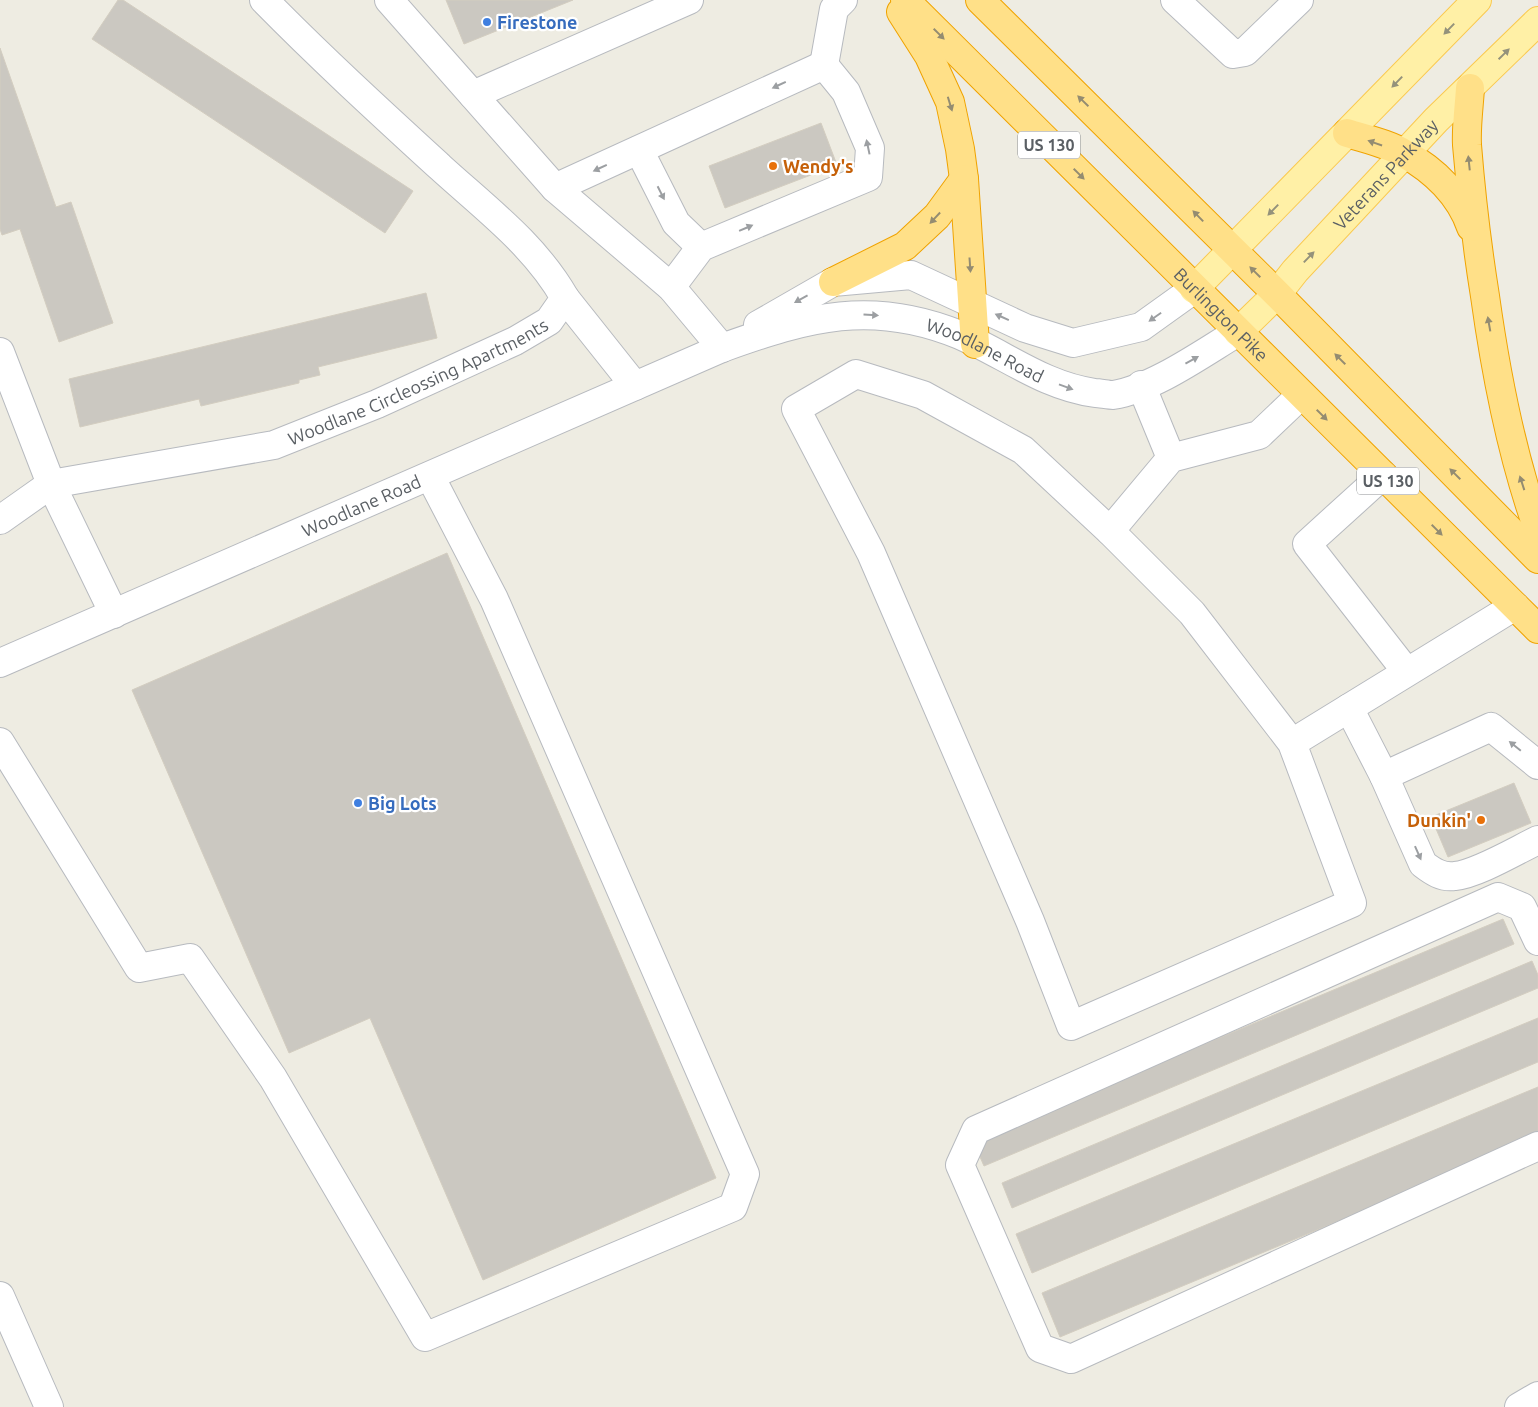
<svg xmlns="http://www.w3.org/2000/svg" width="1538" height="1407" viewBox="0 0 1538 1407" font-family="Ubuntu,sans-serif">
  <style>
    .building { fill: #cbc8c1; stroke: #d3cdc0 }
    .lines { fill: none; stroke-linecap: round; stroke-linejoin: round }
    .minor-casing { stroke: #b7babf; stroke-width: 30 }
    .major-casing { stroke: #fac94f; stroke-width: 30 }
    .highway-casing { stroke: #f0a300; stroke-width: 30 }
    .minor { stroke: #fff; stroke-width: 28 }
    .major { stroke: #fff0a6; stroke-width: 28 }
    .highway { stroke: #ffe088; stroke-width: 28 }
    .oneway { fill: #94927b }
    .oneway2 { fill: #948c71 }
    .oneway3 { fill: #9c9fa2 }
    .shop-dot { fill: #3f7fe0; stroke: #fff; stroke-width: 2 }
    .food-dot { fill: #e8710a; stroke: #fff; stroke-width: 2 }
    .labels { text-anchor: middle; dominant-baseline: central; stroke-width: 4.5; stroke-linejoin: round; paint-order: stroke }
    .shield { fill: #fff; stroke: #8c8f92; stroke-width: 1 }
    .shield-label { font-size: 16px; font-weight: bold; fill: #5a5f64 }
    .shop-label { font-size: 18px; font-weight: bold; fill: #366cbe; stroke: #fff; text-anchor: start }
    .food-label { font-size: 18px; font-weight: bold; fill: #c56008; stroke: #fff; text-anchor: start }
    .street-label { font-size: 18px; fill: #5a5f64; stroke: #fff }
  </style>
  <rect width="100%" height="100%" fill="#eeece2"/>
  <g class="building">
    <polygon points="118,0 123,0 413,191 385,233 92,39"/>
    <polygon points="446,0 573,0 464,44"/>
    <polygon points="0,48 56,207 71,202 113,323 59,342 20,229 2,235 0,229"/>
    <polygon points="821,123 837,165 725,208 709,166"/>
    <polygon points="426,293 437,338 318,367 320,375 299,380 299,383 201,406 199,399 80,427 69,379"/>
    <polygon points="447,553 716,1178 483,1280 370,1018 289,1053 132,690"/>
    <polygon points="1514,783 1531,823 1448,857 1431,817"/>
    <polygon points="1503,919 1514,944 984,1166 973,1141"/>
    <polygon points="1532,961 1538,975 1538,988 1012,1208 1002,1183"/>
    <polygon points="1538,1018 1538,1062 1032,1273 1016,1234"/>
    <polygon points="1538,1087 1538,1138 1060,1337 1042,1293"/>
  </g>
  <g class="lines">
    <defs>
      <g id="minor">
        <polyline points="389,0 555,188 671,287 722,348"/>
        <polyline points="1175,0 1233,54 1245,52 1299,0"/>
        <polyline points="824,65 834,9 843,0"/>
        <polyline points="473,95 689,0"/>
        <polyline points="639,150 676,223 701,247"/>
        <polyline points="555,188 824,65"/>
        <polyline points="671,287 701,247 868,177 870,148 846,92 824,65"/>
        <polyline points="565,298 635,386"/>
        <polyline points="758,325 833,282 911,275 1025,328 1073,343 1141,327 1194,289"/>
        <polyline points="0,352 51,484 114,614"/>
        <polyline points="1141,385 1171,458"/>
        <polyline points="1383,475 1307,544 1406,671"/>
        <path id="s1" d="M0 520 51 484 274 445 377 404 515 341 549 321 565 298C535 245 485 208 440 167 380 112 321 58 264 0"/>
        <polyline points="1110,531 1171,458 1259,435 1301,395"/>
        <path id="s2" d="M0 663 722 348C808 317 872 299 960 335 1006 355 1044 386 1095 393 1100 393 1108 395 1113 395 1153 389 1203 353 1238 332"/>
        <polyline points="1349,708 1384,776 1491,727 1538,765"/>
        <polyline points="0,742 139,968 190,958 273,1078 425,1337 733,1207 745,1174 494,599 430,476"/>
        <polyline points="1292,743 1352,903 1071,1026 1030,921 871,553 796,409 856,374 923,395 1023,450 1110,531 1192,613 1292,743 1515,606"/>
        <path d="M1384 776 1423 864C1432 871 1442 878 1455 876 1477 874 1517 850 1538 840"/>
        <polyline points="1538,941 1522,907 1498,897 976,1130 960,1165 1040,1348 1071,1359 1538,1146"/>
        <polyline points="0,1296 49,1407"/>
        <polyline points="1519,1407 1538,1396"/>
      </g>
      <g id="major">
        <polyline points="1194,289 1477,0"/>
        <path id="s3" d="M1238 332 1277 294 1295 271 1436 120 1538 21"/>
      </g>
      <g id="highway">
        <path id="s4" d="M905 0 1538 629"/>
        <polyline points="980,0 1277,294 1538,559"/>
        <polyline points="901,12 929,56 950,102 960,149 964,179 975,344"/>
        <path d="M1470 88C1469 106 1466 126 1467 145 1471 195 1477 246 1485 296 1496 375 1511 454 1538 529"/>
        <path d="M1347 133C1366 139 1389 144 1405 154 1434 170 1460 195 1471 227"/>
        <polyline points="833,282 905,246 937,216 964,179"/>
      </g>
    </defs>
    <use href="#minor" class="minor-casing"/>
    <use href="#major" class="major-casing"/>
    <use href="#highway" class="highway-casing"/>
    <use href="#minor" class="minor"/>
    <use href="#major" class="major"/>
    <use href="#highway" class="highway"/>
  </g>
  <defs><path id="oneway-solid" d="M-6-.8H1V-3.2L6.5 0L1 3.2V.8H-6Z" transform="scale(1.25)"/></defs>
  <g class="oneway">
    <use href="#oneway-solid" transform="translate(1449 29) rotate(134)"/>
    <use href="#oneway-solid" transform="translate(1504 54) rotate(-44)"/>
    <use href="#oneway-solid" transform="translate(1397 82) rotate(134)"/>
    <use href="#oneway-solid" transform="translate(1273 210) rotate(134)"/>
    <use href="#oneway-solid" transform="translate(1309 257) rotate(-46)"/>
  </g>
  <g class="oneway2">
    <use href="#oneway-solid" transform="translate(939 34) rotate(45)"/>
    <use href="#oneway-solid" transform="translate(1083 101) rotate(-136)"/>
    <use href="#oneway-solid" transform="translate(950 104) rotate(73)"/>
    <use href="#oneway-solid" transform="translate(1375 143) rotate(-161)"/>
    <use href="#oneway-solid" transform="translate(1469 163) rotate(-96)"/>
    <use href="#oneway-solid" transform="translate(1079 174) rotate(45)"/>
    <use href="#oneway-solid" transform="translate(1198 216) rotate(-134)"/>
    <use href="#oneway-solid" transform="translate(935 218) rotate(133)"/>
    <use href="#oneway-solid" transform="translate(970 265) rotate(86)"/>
    <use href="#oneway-solid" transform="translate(1255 272) rotate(-135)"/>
    <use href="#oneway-solid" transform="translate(1489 324) rotate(-100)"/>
    <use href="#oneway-solid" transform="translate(1340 359) rotate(-135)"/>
    <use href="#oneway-solid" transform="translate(1322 415) rotate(45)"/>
    <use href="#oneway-solid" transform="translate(1455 474) rotate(-135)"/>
    <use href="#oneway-solid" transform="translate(1522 483) rotate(-108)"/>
    <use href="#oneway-solid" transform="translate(1437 530) rotate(45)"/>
  </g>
  <g class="oneway3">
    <use href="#oneway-solid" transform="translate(779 85) rotate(155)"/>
    <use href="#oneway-solid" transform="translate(868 147) rotate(-102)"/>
    <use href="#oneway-solid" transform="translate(600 168) rotate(155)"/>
    <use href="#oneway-solid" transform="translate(661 193) rotate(63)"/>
    <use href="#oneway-solid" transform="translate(746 228) rotate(-23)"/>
    <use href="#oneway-solid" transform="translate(801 299) rotate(151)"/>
    <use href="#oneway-solid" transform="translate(871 315) rotate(3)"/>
    <use href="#oneway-solid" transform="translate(1002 317) rotate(-156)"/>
    <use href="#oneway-solid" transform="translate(1155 317) rotate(145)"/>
    <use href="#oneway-solid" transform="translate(1192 360) rotate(-29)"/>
    <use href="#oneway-solid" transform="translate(1066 387) rotate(20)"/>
    <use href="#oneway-solid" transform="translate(1515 746) rotate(-141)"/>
    <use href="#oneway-solid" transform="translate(1418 853) rotate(66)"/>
  </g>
  <g class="shop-dot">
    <circle cx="487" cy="22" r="5"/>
    <circle cx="358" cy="803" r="5"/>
  </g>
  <g class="food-dot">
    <circle cx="773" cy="166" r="5"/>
    <circle cx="1481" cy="820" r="5"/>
  </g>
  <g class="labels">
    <g class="shield">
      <rect x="1018" y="131.5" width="62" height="27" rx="4"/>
      <rect x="1357" y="467.5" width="62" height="27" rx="4"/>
    </g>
    <g class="shield-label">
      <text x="1049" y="145">US 130</text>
      <text x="1388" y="481">US 130</text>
    </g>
    <g class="shop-label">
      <text x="497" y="22">Firestone</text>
      <text x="368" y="803">Big Lots</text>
    </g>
    <g class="food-label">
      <text x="783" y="166">Wendy's</text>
      <text x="1471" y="820" text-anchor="end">Dunkin'</text>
    </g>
    <g class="street-label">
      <text stroke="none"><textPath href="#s3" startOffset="216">Veterans Parkway</textPath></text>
      <text stroke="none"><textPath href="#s4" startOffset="446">Burlington Pike</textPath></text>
      <text stroke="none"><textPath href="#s2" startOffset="1062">Woodlane Road</textPath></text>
      <text stroke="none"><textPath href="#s1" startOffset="446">Woodlane Circleossing Apartments</textPath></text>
      <text stroke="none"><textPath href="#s2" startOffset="394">Woodlane Road</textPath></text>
    </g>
  </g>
</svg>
